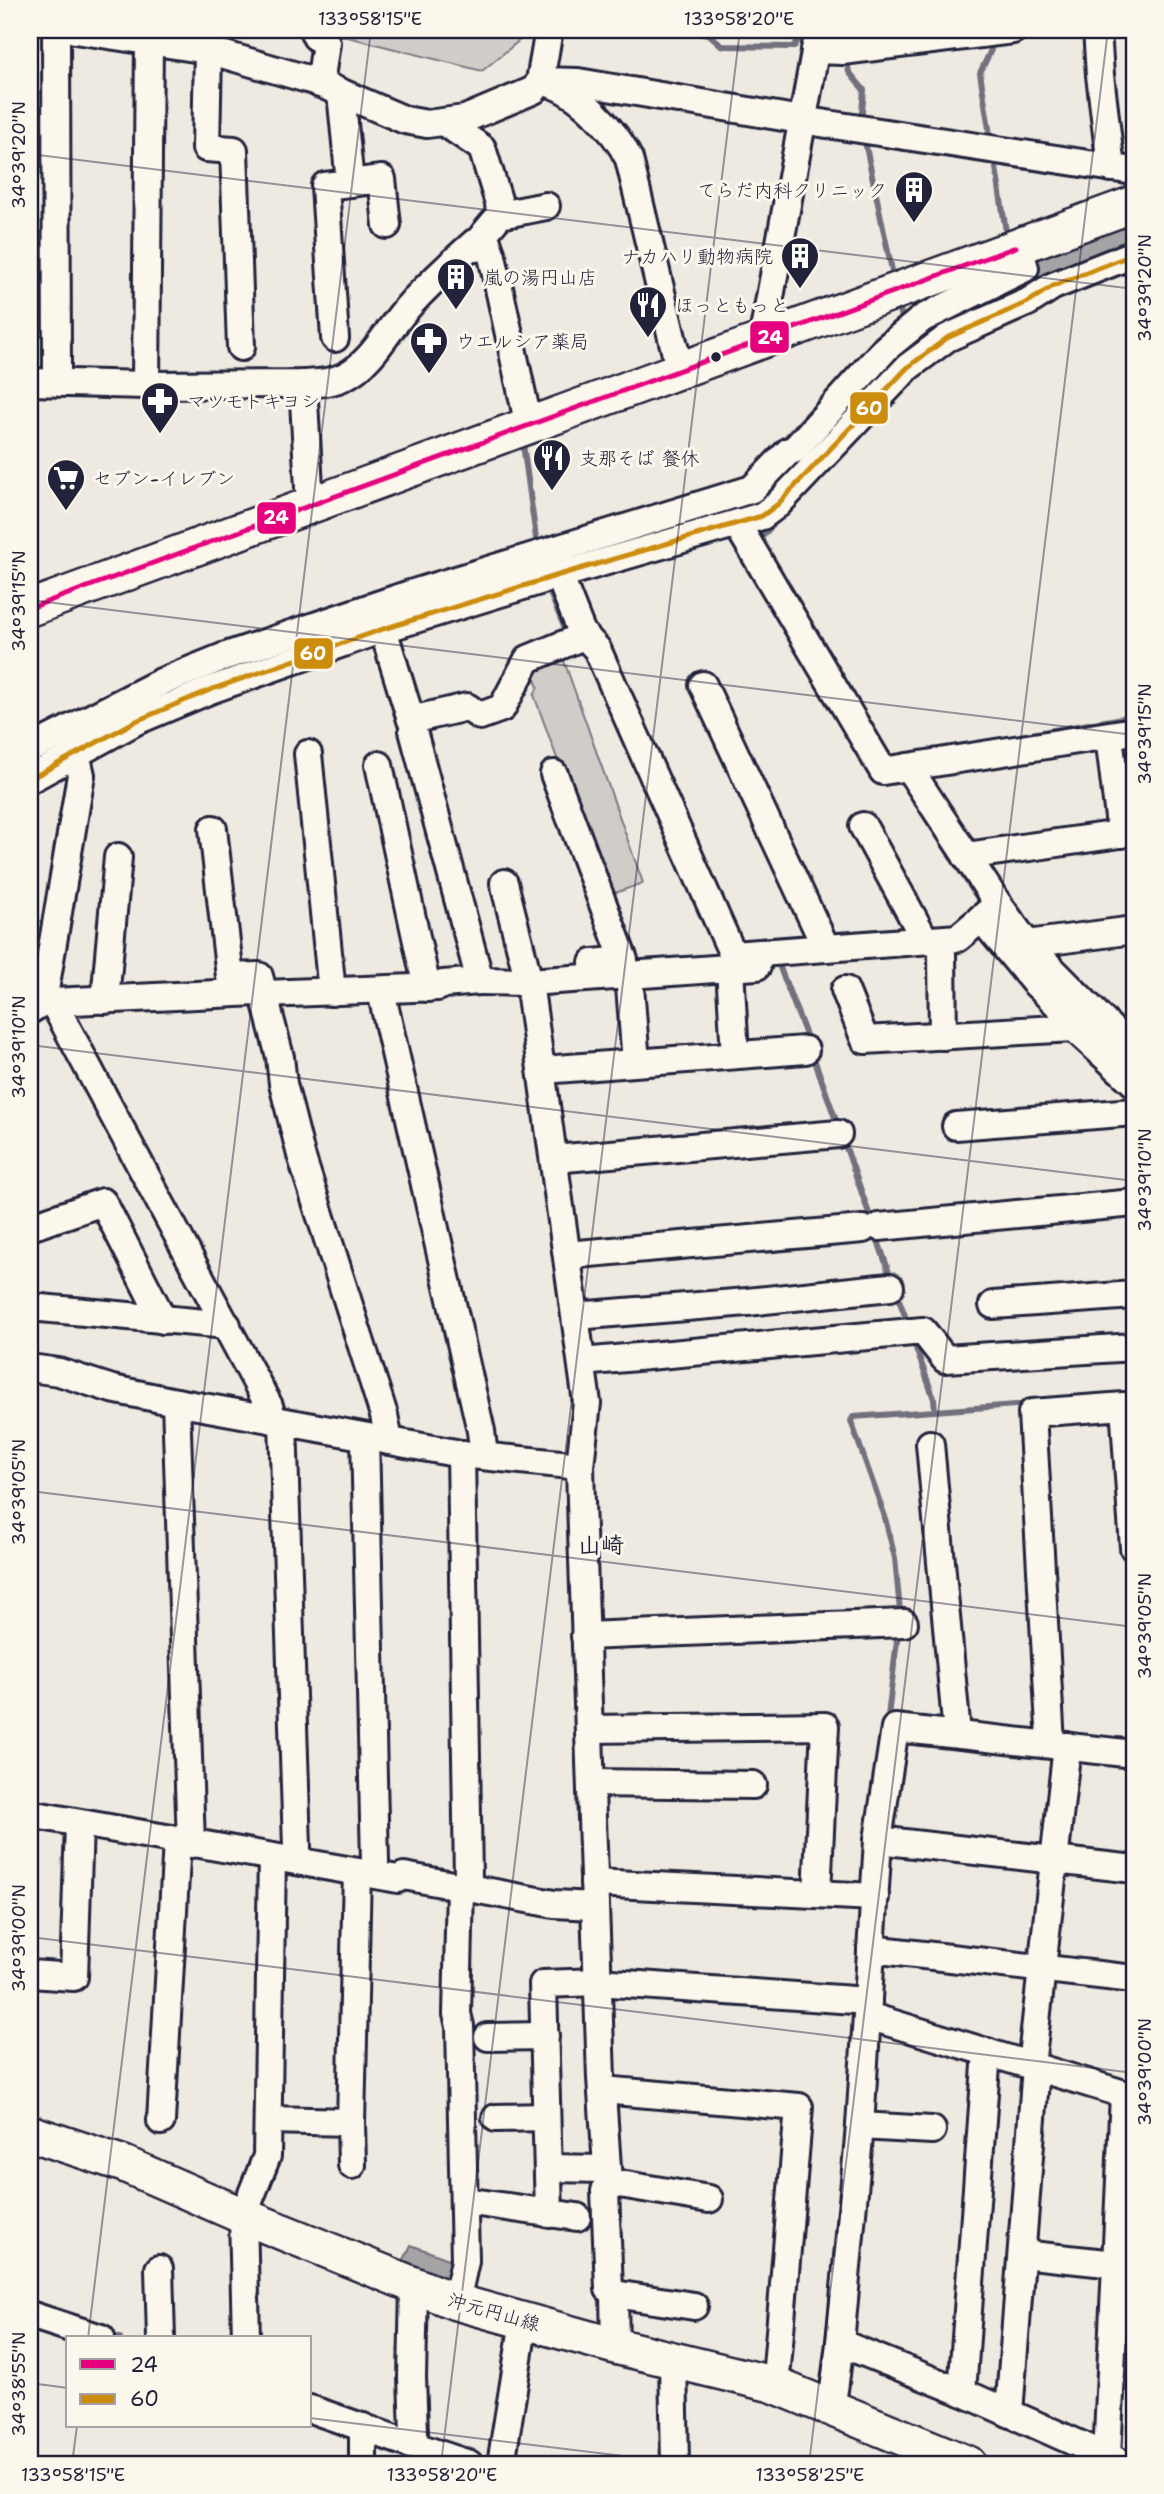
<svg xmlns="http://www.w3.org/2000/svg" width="1164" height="2494" viewBox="0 0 1164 2494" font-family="'Shantell Sans','Klee One',sans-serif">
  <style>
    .green { fill: #d0cdc9; stroke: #797882; stroke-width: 2 }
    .water { fill: #a6a3a7; stroke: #716f7c; stroke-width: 2 }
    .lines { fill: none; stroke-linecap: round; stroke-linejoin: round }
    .stream { stroke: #716f7c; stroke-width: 6 }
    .river { stroke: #a6a3a7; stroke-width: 35 }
    .minor-casing { stroke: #22223b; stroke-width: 32 }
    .major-casing { stroke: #22223b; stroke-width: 40 }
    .minor { stroke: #fbf7ec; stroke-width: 26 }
    .major { stroke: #fbf7ec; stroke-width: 35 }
    .bus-1-casing { stroke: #fbf7ec; stroke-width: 10 }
    .bus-2-casing { stroke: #fbf7ec; stroke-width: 10 }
    .bus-1 { stroke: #e5007d; stroke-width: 5 }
    .bus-2 { stroke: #cc8c0c; stroke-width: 5 }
    .ticks { fill: none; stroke: #22223b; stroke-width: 2; stroke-opacity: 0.45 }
    .bus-dot { fill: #22223b; stroke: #fbf7ec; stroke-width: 2.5 }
    .labels { text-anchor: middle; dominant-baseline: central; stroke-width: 6; stroke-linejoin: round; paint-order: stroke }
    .poi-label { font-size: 19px; fill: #22223b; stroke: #fbf7ec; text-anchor: start }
    .street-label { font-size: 19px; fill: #22223b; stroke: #fbf7ec }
    .quarter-label { font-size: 23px; font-weight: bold; fill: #22223b; stroke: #fbf7ec }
    .line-badge { stroke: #fbf7ec; stroke-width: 2.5 }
    .badge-label { font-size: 19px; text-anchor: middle; font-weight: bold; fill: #fff }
    .neatline { fill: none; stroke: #22223b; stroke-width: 2.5 }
    .ticks-label { font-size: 18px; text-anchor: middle; fill: #22223b }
  </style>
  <rect width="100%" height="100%" fill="#eeeae2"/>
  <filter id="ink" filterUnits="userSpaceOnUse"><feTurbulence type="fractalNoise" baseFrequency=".0143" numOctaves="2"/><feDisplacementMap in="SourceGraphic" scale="14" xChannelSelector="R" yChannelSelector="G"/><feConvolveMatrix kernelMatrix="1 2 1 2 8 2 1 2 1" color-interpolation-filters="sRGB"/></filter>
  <g filter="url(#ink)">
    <g class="green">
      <polygon points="333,30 532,30 482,71 336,34"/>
      <polygon points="563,658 643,883 607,896 534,695 538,687 530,668"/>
    </g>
    <polygon class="water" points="411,2245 454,2261 452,2282 397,2274"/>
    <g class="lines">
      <g class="stream">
        <polyline points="673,30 709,34 722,46 794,47 803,31 808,32"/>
        <polyline points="990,39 991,50 980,73 991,141"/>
        <polyline points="846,56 849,72 864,90 861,123"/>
        <polyline points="864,137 894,280"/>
        <polyline points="994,155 1007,238"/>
        <polyline points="899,303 902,319"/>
        <polyline points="781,443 821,400"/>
        <polyline points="523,444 536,538"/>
        <polyline points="758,541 780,517"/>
        <polyline points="547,586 568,636"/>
        <polyline points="1020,736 1134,716"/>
        <polyline points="907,789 985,909"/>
        <polyline points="777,960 809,1043"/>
        <polyline points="812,1053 839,1129"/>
        <polyline points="843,1139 873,1225"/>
        <polyline points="876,1235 892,1281"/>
        <polyline points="896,1291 909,1327"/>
        <polyline points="912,1337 934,1399 935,1410"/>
        <polyline points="900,1611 895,1558 884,1514 851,1421 853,1417 1031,1404"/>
        <polyline points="887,1725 897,1640"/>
        <polyline points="108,2334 120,2338"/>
        <polyline points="977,2455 1000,2464"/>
      </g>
      <g class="river">
        <polyline points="628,541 751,504 768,494 902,350 933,329 965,312 1054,270 1134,238"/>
        <polyline points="172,690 291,647"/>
      </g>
      <defs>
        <g id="minor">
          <polyline points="56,30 57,371"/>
          <polyline points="75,30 208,50 314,81 405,120 427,124 465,119 534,90 540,81 549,30"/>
          <polyline points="313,30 316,37 326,43 320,84"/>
          <polyline points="1097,30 1100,75 1111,168"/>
          <polyline points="208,50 206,148 234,150 241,347"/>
          <polyline points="815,50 842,51 1013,30"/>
          <polyline points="540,81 578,82 801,120 1134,171"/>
          <path d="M548 83C579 92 616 131 629 159L680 371"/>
          <polyline points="341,93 350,183"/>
          <polyline points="445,123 482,148 499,203 500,215"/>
          <polyline points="335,338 325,186 382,179 387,225"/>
          <polyline points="762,341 819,30"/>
          <path d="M30 382 146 385 303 384C317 383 332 383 345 376 372 363 388 329 407 308 428 284 451 264 474 243L476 248 487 242"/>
          <polyline points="303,384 310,505"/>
          <polyline points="146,385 149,41"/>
          <polyline points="529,426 492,256 484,234 500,215 546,206"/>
          <polyline points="737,524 883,771 1134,731"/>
          <polyline points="559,575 582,633 597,649 733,955 958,938 998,904"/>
          <polyline points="383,629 411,720 467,707 480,716 502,708 528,659 574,640 582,633"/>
          <polyline points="703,685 826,948"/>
          <polyline points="1109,736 1121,834"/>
          <polyline points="30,749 161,682 223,657 407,595 752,489 789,451 794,450 886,348 923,318 1025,268 1018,246"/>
          <polyline points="308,754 332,992"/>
          <polyline points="379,765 427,988"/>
          <polyline points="908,767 998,904 1027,944 1134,1052"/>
          <polyline points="554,774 624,960 593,963"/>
          <polyline points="30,779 136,721 210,690 383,629 559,575 762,516 778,504 908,367 947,338 1028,302 1053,286 1134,254"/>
          <polyline points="863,826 925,940"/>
          <polyline points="213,829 230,977 259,976 280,1057 283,1084 301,1155 384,1415 389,1441"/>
          <polyline points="966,856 1134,832"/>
          <polyline points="504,883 529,982 587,1403 580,1466 581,1502 601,2078 608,2182 605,2191 609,2289 614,2294 615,2346"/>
          <polyline points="981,918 1034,982 1081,1027"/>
          <polyline points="1027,944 1134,930"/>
          <polyline points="942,954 943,1036"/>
          <polyline points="730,968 735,1055"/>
          <polyline points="629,974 636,1062"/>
          <polyline points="480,981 529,982 757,966"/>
          <polyline points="845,990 865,1040 1074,1028 1081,1027 1096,1014"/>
          <polyline points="381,991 481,1431 484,1456"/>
          <polyline points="105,1000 118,857"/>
          <polyline points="43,1002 81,775 76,754"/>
          <polyline points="53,1002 269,1406 273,1420"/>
          <polyline points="30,1010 43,1002 53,1002 257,992 265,994 438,987 443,984 480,981 413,731"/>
          <polyline points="1074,1028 1134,1083"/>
          <polyline points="543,1070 805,1050"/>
          <polyline points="956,1126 1134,1112"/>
          <polyline points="554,1159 838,1134"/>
          <polyline points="30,1227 103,1202 163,1320"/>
          <polyline points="879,1227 1134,1203"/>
          <polyline points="567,1255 863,1229"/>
          <polyline points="993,1305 1134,1295"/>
          <polyline points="30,1307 227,1325"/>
          <polyline points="576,1316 747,1302 890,1287"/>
          <polyline points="582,1362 923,1331 945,1359 1134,1347"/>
          <polyline points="30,1368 59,1372 112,1389 176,1402 461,1454 580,1466"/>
          <polyline points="176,1402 191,1844"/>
          <polyline points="283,1422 297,1847"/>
          <polyline points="365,1437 375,1862"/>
          <polyline points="930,1444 957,1734"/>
          <polyline points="585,1636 904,1623"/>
          <polyline points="589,1729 825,1726 817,1894"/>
          <polyline points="1051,1744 1032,1413 1124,1406 1134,1548"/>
          <polyline points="591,1783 753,1785"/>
          <polyline points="30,1814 398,1879 404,1876 554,1904 595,1906"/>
          <polyline points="878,1840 1134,1869"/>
          <polyline points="594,1883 875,1897"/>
          <polyline points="871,1949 1134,1979"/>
          <polyline points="30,1974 74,1977 79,1824"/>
          <polyline points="868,2016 1134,2097"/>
          <polyline points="488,2037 545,2036"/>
          <polyline points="1031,2066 1067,1746"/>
          <polyline points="602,2090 799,2107 777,2367 772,2384"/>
          <polyline points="496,2118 546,2117"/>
          <polyline points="268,2120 351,2122"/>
          <polyline points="161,2121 177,1841"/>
          <polyline points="860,2126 932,2130"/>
          <polyline points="352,2165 351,2122 357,1872"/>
          <polyline points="548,2168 606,2169"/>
          <polyline points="608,2182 709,2199"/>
          <polyline points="465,2201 577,2217"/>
          <polyline points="549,2214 543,1984 598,1982 868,2001"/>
          <polyline points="1022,2254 1115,2264"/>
          <polyline points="159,2269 161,2338"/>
          <polyline points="614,2294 694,2306"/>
          <polyline points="456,2302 465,2261 460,2026 457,2014 460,1887 468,1878 461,1454"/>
          <polyline points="30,2315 101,2338"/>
          <polyline points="246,2338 243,2216 267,2156 272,1857"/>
          <polyline points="840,2343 860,2126 878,1840 895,1728 1134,1754"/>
          <polyline points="673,2360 675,2464"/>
          <polyline points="962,2392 987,2052"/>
          <polyline points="829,2407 834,2390 840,2343 962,2392 1124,2464"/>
          <path d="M310 2409C363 2427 415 2447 469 2464"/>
          <polyline points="1009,2413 1036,2067"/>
          <polyline points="363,2427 363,2464"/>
          <polyline points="410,2445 414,2433 412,2377 414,2287"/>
          <polyline points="1107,2457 1124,2094"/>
          <polyline points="501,2464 524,2321"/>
        </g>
        <g id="major">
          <polyline points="30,608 1134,204"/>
          <polyline points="30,2133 124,2164 243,2216 456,2302 615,2346 772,2384 968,2464"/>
        </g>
      </defs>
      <use href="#minor" class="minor-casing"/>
      <use href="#major" class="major-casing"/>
      <use href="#minor" class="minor"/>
      <use href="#major" class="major"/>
      <defs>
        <polyline id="bus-1" points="30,608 1016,247"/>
        <polyline id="bus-2" points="30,779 136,721 210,690 383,629 559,575 762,516 778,504 908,367 947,338 1028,302 1053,286 1134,254"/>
      </defs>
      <use href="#bus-1" class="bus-1-casing"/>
      <use href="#bus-2" class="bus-2-casing"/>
      <use href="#bus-1" class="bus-1"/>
      <use href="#bus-2" class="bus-2"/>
    </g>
  </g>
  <path class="ticks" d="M30 154 1134 289M30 600 1134 735M30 1045 1134 1181M30 1491 1134 1627M30 1937 1134 2073M88 2338 371 30M30 2383 68 2388M310 2418 689 2464M72 2464 77 2426M441 2464 740 30M809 2464 1108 30"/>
  <defs>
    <symbol id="building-pin" viewBox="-11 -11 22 30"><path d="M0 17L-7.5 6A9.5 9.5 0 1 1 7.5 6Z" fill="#22223b" stroke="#fbf7ec"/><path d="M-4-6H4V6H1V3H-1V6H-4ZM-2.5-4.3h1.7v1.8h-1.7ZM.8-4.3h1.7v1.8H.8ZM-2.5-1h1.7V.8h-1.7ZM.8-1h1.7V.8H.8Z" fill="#fff"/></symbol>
    <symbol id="restaurant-pin" viewBox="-11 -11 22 30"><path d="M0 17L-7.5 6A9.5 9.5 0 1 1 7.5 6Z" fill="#22223b" stroke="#fbf7ec"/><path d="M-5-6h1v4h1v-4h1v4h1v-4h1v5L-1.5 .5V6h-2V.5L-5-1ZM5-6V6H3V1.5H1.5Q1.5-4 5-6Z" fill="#fff"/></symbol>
    <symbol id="pharmacy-pin" viewBox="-11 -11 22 30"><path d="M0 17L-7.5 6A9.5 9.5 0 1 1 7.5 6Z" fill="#22223b" stroke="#fbf7ec"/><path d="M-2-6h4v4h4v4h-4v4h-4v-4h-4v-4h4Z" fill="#fff"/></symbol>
    <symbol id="supermarket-pin" viewBox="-11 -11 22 30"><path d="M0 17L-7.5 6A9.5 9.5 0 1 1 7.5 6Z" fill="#22223b" stroke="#fbf7ec"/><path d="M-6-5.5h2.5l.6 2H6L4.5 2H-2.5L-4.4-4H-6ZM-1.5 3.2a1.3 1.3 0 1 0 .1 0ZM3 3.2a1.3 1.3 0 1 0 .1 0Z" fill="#fff"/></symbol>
  </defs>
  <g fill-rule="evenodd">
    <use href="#building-pin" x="892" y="168" width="44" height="60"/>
    <use href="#building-pin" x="778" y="234" width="44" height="60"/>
    <use href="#building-pin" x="434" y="255" width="44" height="60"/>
    <use href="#restaurant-pin" x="626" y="283" width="44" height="60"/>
    <use href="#pharmacy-pin" x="407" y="319" width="44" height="60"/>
    <use href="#pharmacy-pin" x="138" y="379" width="44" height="60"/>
    <use href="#restaurant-pin" x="530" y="436" width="44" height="60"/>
    <use href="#supermarket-pin" x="44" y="456" width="44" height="60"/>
  </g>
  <circle class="bus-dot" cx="716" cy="357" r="6"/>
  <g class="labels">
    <g class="poi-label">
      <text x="887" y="190" text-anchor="end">てらだ内科クリニック</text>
      <text x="773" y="256" text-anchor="end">ナカハリ動物病院</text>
      <text x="483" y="277">嵐の湯円山店</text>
      <text x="675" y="305">ほっともっと</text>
      <text x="456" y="341">ウエルシア薬局</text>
      <text x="187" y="401">マツモトキヨシ</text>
      <text x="579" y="458">支那そば 餐休</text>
      <text x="93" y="478">セブン-イレブン</text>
    </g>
    <g class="street-label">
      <text transform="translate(494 2312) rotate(16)">沖元円山線</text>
    </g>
    <g class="quarter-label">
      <text x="601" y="1545">山崎</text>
    </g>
  </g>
  <g class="line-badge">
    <rect x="749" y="320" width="41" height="34" rx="7" fill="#e5007d"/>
    <rect x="849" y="391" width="40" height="34" rx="7" fill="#cc8c0c"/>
    <rect x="256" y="501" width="41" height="34" rx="7" fill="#e5007d"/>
    <rect x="293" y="637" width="41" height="33" rx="7" fill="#cc8c0c"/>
  </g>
  <g class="badge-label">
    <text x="770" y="344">24</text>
    <text x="869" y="415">60</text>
    <text x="276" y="524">24</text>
    <text x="313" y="660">60</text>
  </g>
  <rect width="1164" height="2494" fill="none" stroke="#fbf7ec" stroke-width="77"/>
  <rect x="66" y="2336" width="245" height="91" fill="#fbf7ec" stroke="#a4a2a5" stroke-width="2"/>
  <rect x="80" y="2359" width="35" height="10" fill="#e5007d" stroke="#a4a2a5" stroke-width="2"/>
  <text x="130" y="2372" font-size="21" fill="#22223b">24</text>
  <rect x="80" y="2394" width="35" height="10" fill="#cc8c0c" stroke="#a4a2a5" stroke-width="2"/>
  <text x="130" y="2406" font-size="21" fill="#22223b">60</text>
  <rect x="38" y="38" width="1088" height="2418" class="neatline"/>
  <g class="ticks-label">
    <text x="370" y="25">133°58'15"E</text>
    <text x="739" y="25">133°58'20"E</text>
    <text transform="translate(19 155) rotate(-90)" y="6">34°39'20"N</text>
    <text transform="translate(1145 288) rotate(-90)" y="6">34°39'20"N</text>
    <text transform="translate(19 601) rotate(-90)" y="6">34°39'15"N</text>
    <text transform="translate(1145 734) rotate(-90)" y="6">34°39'15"N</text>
    <text transform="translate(19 1047) rotate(-90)" y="6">34°39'10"N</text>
    <text transform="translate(1145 1180) rotate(-90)" y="6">34°39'10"N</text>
    <text transform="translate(19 1492) rotate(-90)" y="6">34°39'05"N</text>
    <text transform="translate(1145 1626) rotate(-90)" y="6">34°39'05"N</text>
    <text transform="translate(19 1938) rotate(-90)" y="6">34°39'00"N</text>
    <text transform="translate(1145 2072) rotate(-90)" y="6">34°39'00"N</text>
    <text transform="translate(19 2384) rotate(-90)" y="6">34°38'55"N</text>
    <text x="73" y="2481">133°58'15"E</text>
    <text x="442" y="2481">133°58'20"E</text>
    <text x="810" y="2481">133°58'25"E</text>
  </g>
</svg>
